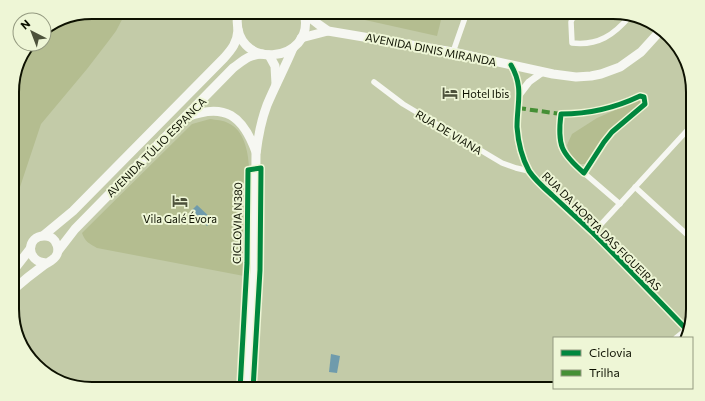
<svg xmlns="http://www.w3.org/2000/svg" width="705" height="401" viewBox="0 0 705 401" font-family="Commissioner,sans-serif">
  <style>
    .green { fill: #b4bd90 }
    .water { fill: #6f9bac }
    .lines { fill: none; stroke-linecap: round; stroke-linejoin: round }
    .minor { stroke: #f6f7f2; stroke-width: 5.5 }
    .tertiary { stroke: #f6f7f2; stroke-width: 7 }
    .primary { stroke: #f6f7f2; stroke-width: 9 }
    .quiet { stroke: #458f35; stroke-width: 4; stroke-dasharray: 8 4; stroke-linecap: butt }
    .cycleway-casing { stroke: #eef6d6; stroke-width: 8 }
    .cycleway { stroke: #00873e; stroke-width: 5 }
    .labels { text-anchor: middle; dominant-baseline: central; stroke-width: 4; stroke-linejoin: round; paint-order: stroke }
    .street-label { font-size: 11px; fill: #0d1100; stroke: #eef6d6 }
    .poi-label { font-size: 11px; fill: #0d1100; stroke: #eef6d6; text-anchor: start }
    .rim { fill: none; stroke: #0d1100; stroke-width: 2 }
  </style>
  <rect width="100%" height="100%" fill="#c3cba8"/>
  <g class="green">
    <polygon points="92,12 126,12 116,31 107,43 87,69 41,124 13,208 13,81 20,56 30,44 44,44 44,29 61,18"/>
    <polygon points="329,12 443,12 437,36"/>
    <polygon points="641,99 640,105 614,125 598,145 588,164 578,164 570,157 567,145 572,134 597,118"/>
    <path d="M210 119C216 120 223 120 228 123 244 130 248 151 249 166L246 170 244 276 97 248C90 244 85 242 82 233L192 124Z"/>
  </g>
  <g class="water">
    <polygon points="197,205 213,220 207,226 191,211"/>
    <polygon points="331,354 340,356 337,373 329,372"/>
  </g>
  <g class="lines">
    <g class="minor">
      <path d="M582 12 572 19 571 22 572 43C598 46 614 35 630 16"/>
      <polyline points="453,52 467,12"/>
      <polyline points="374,82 403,104 502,163 516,168 529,171"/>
      <path d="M640 96 644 97 645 104 612 132 604 142 584 173C561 153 557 145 561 114 588 114 615 108 640 96Z"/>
      <polyline points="584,173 620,204"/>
      <polyline points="635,187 693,240"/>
      <polyline points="593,233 693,124"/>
      <polyline points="676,338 686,330"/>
    </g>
    <g class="tertiary">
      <path d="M511 65C524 87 517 103 517 127 518 141 522 158 529 171 535 180 544 188 552 195 566 208 579 220 593 233 625 265 656 298 688 331"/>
      <polyline points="519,95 529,82 543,72"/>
    </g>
    <g class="primary">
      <path d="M238 12C228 73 318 65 304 12"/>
      <polyline points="305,14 318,24 328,31 453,52 553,74 576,77 591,76 601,74 620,67 641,52 661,30"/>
      <polyline points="301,38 328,31"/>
      <polyline points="269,55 275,66 276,84"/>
      <path d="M187 117C225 102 243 116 256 152"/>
      <path d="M44 235 73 211 224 58C232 49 237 43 238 30"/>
      <path d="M58 251 75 229 233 68C244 60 248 55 262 54"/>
      <polyline points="13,271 30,249"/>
      <path d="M13 290C23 281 33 273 44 265 48 262 53 261 56 256 59 252 58 246 55 241 53 238 49 236 45 236 26 235 25 262 46 263"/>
      <path d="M246 389 255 268 256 154C258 137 261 121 267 105 275 86 285 67 293 48"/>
    </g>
    <polyline class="quiet" points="518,108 561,114"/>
    <defs>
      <g id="cycleway">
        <path d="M511 65C524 87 517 103 517 127 518 141 522 158 529 171 535 180 544 188 552 195 566 208 579 220 593 233 625 265 656 298 688 331"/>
        <path d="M640 96 644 97 645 104 612 132 604 142 584 173C561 153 557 145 561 114 588 114 615 108 640 96Z"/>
        <polyline points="240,389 247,263 248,170 261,168 260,270 253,389"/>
      </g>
    </defs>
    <use href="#cycleway" class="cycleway-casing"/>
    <use href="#cycleway" class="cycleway"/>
  </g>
  <defs>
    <symbol id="hotel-bare" viewBox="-9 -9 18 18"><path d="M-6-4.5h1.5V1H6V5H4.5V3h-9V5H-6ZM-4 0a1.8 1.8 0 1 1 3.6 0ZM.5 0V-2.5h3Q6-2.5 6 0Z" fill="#4d523b" stroke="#eef6d6" stroke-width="2.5" paint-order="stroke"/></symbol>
  </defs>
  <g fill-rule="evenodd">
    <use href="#hotel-bare" x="439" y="82" width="22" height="22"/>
    <use href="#hotel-bare" x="169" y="190" width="22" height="22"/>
  </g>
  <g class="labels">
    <g class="street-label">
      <text transform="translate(431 49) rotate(11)">AVENIDA DINIS MIRANDA</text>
      <text transform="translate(449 132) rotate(31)">RUA DE VIANA</text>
      <text transform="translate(156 147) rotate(-45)">AVENIDA TÚLIO ESPANCA</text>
      <text transform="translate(237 223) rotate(-89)">CICLOVIA N380</text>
      <text transform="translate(602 231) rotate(45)">RUA DA HORTA DAS FIGUEIRAS</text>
    </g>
    <g class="poi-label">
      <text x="462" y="93">Hotel Ibis</text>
      <text x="180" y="218" text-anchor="middle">Vila Galé Évora</text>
    </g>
  </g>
  <path d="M0 0H705V401H0ZM92 19H613A73 73 0 0 1 686 92V309A73 73 0 0 1 613 382H92A73 73 0 0 1 19 309V92A73 73 0 0 1 92 19Z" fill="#eef6d6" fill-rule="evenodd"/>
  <path class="rim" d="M92 19H613A73 73 0 0 1 686 92V309A73 73 0 0 1 613 382H92A73 73 0 0 1 19 309V92A73 73 0 0 1 92 19Z"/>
  <rect x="553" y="337" width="140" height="52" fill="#eef6d6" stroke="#949a80"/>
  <rect x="561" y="350" width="20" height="6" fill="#00873e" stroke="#949a80"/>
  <text x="589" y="357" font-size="12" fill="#0d1100">Ciclovia</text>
  <rect x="561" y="370" width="20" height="6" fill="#458f35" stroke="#949a80"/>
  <text x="589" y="377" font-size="12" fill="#0d1100">Trilha</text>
  <g transform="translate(32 32) rotate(318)"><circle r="19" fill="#eef6d6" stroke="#949a80"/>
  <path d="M0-3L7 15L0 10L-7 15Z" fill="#4d523b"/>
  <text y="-6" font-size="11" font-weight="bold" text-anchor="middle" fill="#0d1100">N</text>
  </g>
</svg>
